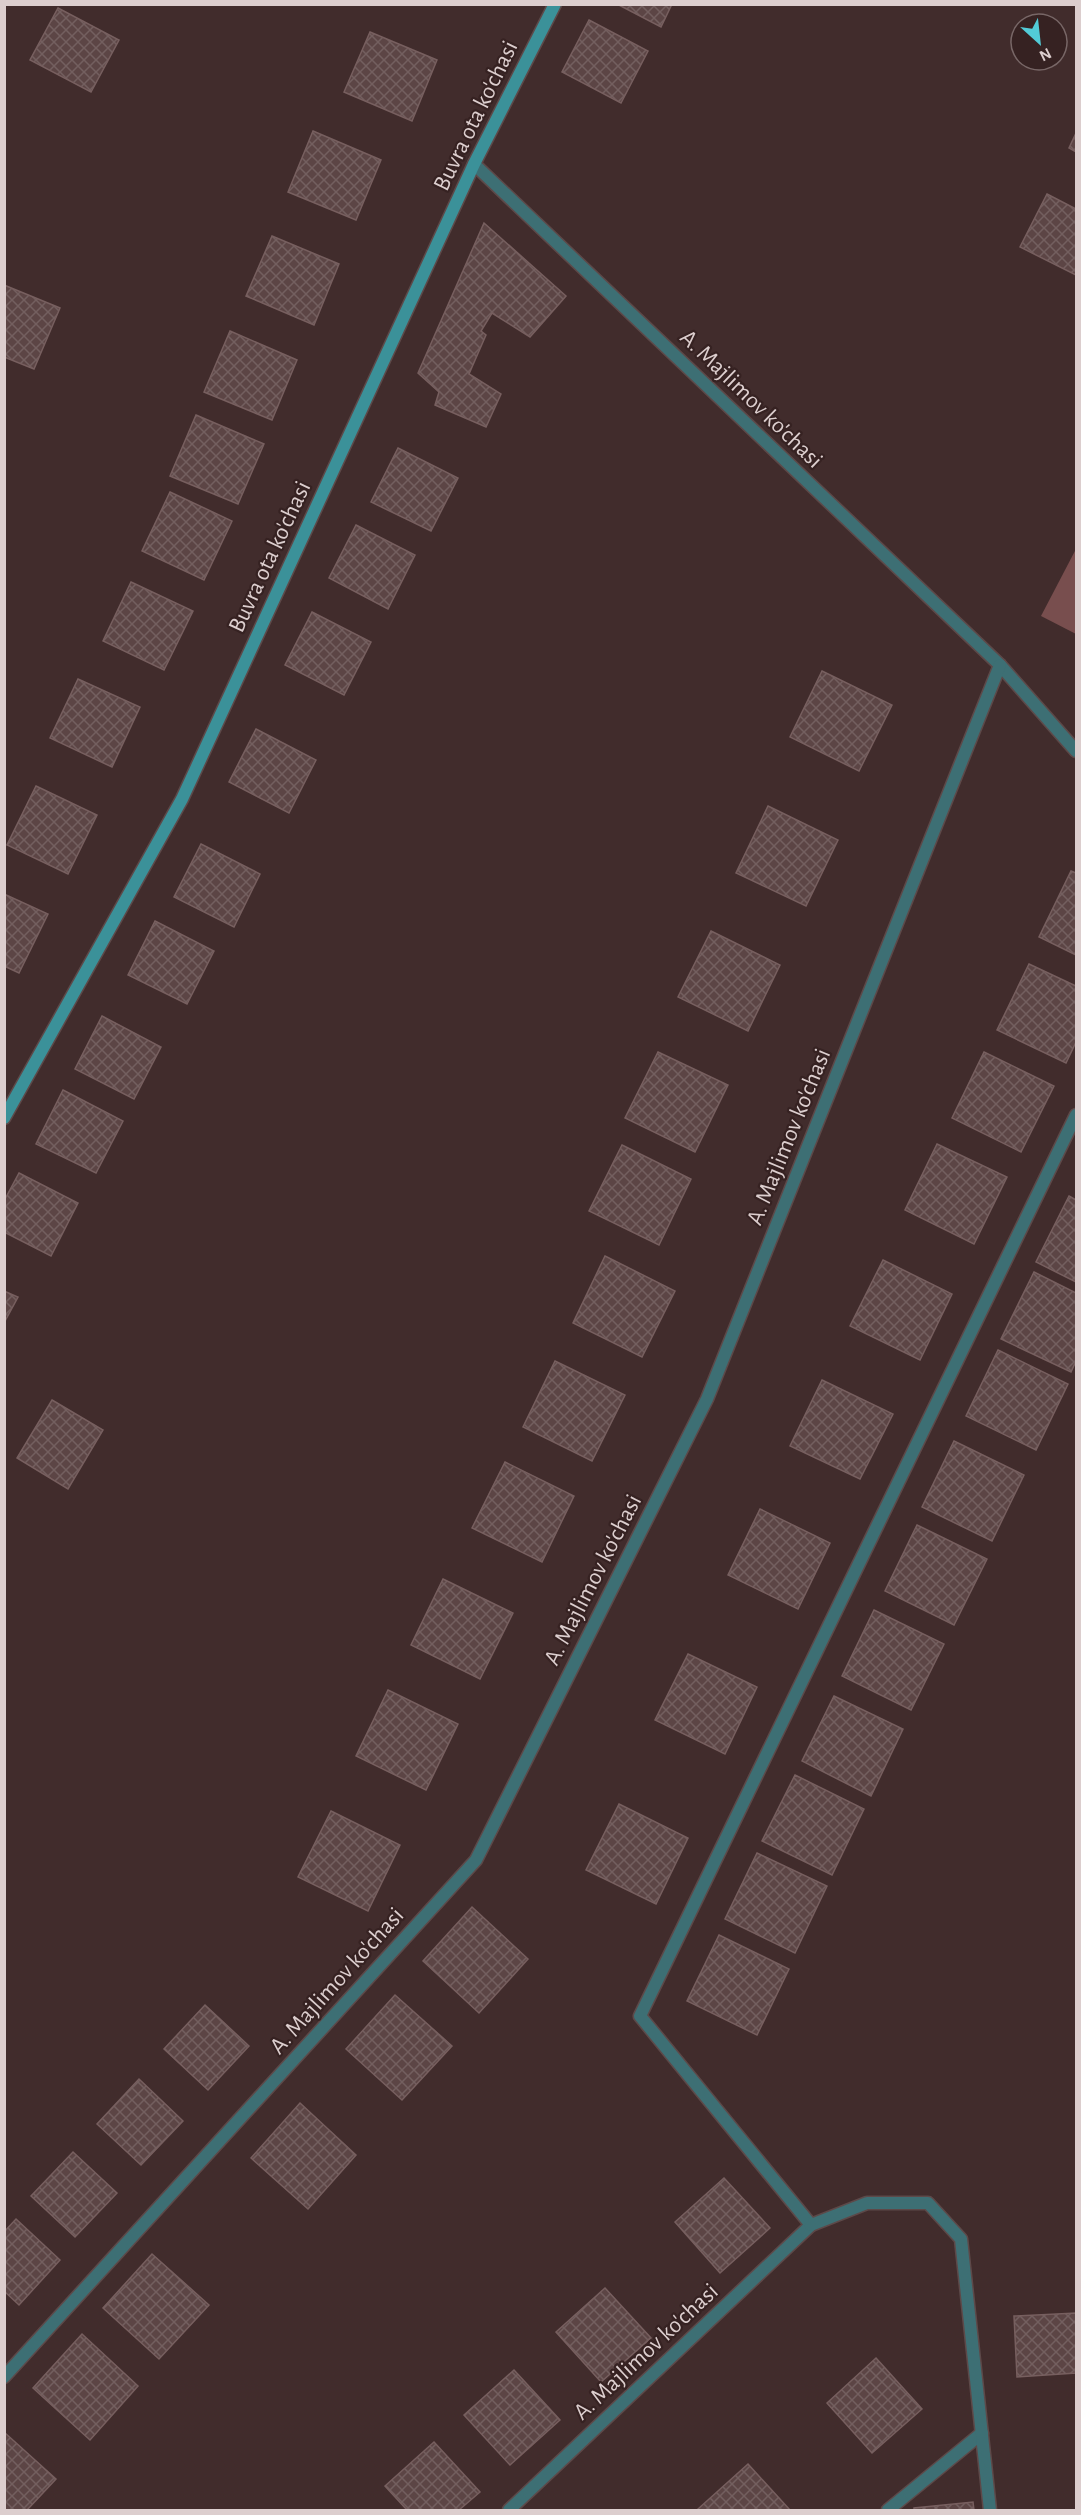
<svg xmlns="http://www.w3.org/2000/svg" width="1081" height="2515" viewBox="0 0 1081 2515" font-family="'Alegreya Sans',sans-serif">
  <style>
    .grass { fill: #784e4e }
    .building { fill: url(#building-cross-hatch); stroke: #775f5f; stroke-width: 1.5 }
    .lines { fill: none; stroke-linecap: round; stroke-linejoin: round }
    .street-casing { stroke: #5d4949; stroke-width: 15 }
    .secondary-casing { stroke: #5d4949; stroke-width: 15 }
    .street { stroke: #3d6f74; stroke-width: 12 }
    .secondary { stroke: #3b9199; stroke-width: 12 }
    .labels { text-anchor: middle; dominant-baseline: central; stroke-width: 4.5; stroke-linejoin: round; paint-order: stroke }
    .street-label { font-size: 24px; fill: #dccece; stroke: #362222 }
  </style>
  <defs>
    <pattern id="building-cross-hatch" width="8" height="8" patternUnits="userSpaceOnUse" patternTransform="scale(1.5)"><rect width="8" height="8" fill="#5c4545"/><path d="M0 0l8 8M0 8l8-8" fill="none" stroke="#735f5f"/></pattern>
  </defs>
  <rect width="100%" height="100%" fill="#412c2c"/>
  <polygon class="grass" points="1076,549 1076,634 1041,616"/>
  <g class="building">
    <polygon points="617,4 672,4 661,27"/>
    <polygon points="58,8 119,40 91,92 30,60"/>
    <polygon points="589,20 648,51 621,103 562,72"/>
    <polygon points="370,32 437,60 412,121 344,92"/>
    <polygon points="313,131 381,160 356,220 288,192"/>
    <polygon points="1076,133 1076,152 1069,148"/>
    <polygon points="1047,194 1076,209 1076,275 1020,247"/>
    <polygon points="484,223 566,296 530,337 492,313 481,331 486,335 469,374 501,394 486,427 435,405 439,392 418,373"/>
    <polygon points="272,236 339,264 314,325 246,296"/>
    <polygon points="4,285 60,308 34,369 4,357"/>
    <polygon points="230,331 297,360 272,420 204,392"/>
    <polygon points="196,415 264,444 238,504 170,476"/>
    <polygon points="398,448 458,478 431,531 371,502"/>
    <polygon points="170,492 232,521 204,580 142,551"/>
    <polygon points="356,525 415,555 388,609 329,578"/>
    <polygon points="131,582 193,611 164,670 103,641"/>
    <polygon points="312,612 371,642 344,695 285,665"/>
    <polygon points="822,671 892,705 859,771 790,737"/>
    <polygon points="78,679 140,707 112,767 50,738"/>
    <polygon points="256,729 316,760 289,813 229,782"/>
    <polygon points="36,786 97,815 68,874 7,845"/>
    <polygon points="768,806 838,840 806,906 736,873"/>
    <polygon points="201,844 260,874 234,927 174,897"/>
    <polygon points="1071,871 1076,873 1076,955 1039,937"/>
    <polygon points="4,894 48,914 19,973 4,966"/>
    <polygon points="155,921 214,951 187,1004 128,975"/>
    <polygon points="711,931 780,965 748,1031 678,997"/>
    <polygon points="1029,964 1076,986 1076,1042 1066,1063 997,1030"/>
    <polygon points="102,1016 161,1047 134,1099 75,1069"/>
    <polygon points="658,1052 728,1085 695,1152 625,1118"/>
    <polygon points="984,1052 1054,1086 1021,1152 952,1118"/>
    <polygon points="63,1090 123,1121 96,1173 36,1144"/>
    <polygon points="937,1144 1007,1177 974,1244 905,1210"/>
    <polygon points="622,1145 691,1179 659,1245 589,1211"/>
    <polygon points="19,1173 78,1203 51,1256 4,1232 4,1201"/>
    <polygon points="1069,1196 1076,1200 1076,1282 1036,1262"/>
    <polygon points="605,1256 675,1291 642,1357 573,1323"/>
    <polygon points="883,1260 952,1294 920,1360 850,1326"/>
    <polygon points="1034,1272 1076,1293 1076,1361 1071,1372 1001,1339"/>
    <polygon points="4,1291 18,1297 4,1323"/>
    <polygon points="998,1350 1068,1384 1036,1450 966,1416"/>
    <polygon points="555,1361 625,1395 592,1461 523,1427"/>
    <polygon points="822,1380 893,1414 860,1479 790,1446"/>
    <polygon points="52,1400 103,1430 68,1489 17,1458"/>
    <polygon points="954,1441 1024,1475 992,1541 922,1507"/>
    <polygon points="505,1462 574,1496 542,1562 472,1528"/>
    <polygon points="760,1509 830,1543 798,1609 728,1575"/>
    <polygon points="917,1525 987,1559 954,1625 885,1591"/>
    <polygon points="443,1579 513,1613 480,1679 411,1645"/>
    <polygon points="874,1610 944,1644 911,1710 842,1676"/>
    <polygon points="688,1654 757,1687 725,1754 655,1720"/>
    <polygon points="388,1690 458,1724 426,1790 356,1756"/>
    <polygon points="834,1696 903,1729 871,1796 802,1761"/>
    <polygon points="795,1775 864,1809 832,1875 762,1841"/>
    <polygon points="619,1804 688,1838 656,1904 586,1870"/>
    <polygon points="331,1811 400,1845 368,1911 298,1877"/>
    <polygon points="757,1853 827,1886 795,1953 725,1919"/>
    <polygon points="472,1907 528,1959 479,2013 423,1961"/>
    <polygon points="719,1935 789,1969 757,2035 687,2001"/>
    <polygon points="395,1995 452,2046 402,2100 346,2049"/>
    <polygon points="205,2005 249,2046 208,2090 164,2049"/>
    <polygon points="139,2079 183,2121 141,2165 97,2124"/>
    <polygon points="300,2103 356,2155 308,2209 251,2158"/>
    <polygon points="73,2152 117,2193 75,2237 31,2196"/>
    <polygon points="724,2178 770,2228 720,2273 675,2222"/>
    <polygon points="16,2219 60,2260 19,2305 4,2291 4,2232"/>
    <polygon points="152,2254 209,2305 159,2359 103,2308"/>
    <polygon points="605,2288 651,2338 601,2382 556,2332"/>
    <polygon points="1076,2313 1076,2373 1017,2377 1014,2316"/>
    <polygon points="82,2334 138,2386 90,2440 33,2388"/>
    <polygon points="876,2358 922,2409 872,2453 827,2403"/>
    <polygon points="514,2370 560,2420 510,2465 464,2415"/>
    <polygon points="4,2432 56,2479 27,2510 4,2510"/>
    <polygon points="434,2442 480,2492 459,2510 407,2510 385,2486"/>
    <polygon points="748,2464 790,2510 699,2510 698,2509"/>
    <polygon points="973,2502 974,2510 914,2510 914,2508"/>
  </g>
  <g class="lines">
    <defs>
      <g id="street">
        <polyline points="474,164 1000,665 1076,751"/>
        <polyline points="4,2377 476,1860 707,1399 1000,665"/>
        <polyline points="509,2510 811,2225"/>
        <polyline points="888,2510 982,2433"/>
        <polyline points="990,2510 961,2239 928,2203 867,2203 811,2225 640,2016 1076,1115"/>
      </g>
      <polyline id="secondary" points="4,1118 182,799 474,164 555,4"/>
    </defs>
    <use href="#street" class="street-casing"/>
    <use href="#secondary" class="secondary-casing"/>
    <use href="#street" class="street"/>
    <use href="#secondary" class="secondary"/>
  </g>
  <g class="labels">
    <g class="street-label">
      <text transform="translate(476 116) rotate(-64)">Buvra ota ko'chasi</text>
      <text transform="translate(751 399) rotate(44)">A. Majlimov ko'chasi</text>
      <text transform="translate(270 557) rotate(-65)">Buvra ota ko'chasi</text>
      <text transform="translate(789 1137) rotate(-68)">A. Majlimov ko'chasi</text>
      <text transform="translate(593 1580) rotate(-63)">A. Majlimov ko'chasi</text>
      <text transform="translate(337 1981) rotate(-48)">A. Majlimov ko'chasi</text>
      <text transform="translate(646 2352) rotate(-43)">A. Majlimov ko'chasi</text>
    </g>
  </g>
  <rect width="1081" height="2515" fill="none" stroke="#dccece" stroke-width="12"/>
  <g transform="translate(1039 42) rotate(153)"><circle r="28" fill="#362222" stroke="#786767" stroke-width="1.5"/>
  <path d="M0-4.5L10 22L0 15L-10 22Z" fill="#52cbd7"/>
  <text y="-9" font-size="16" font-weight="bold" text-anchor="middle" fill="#dccece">N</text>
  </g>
</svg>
